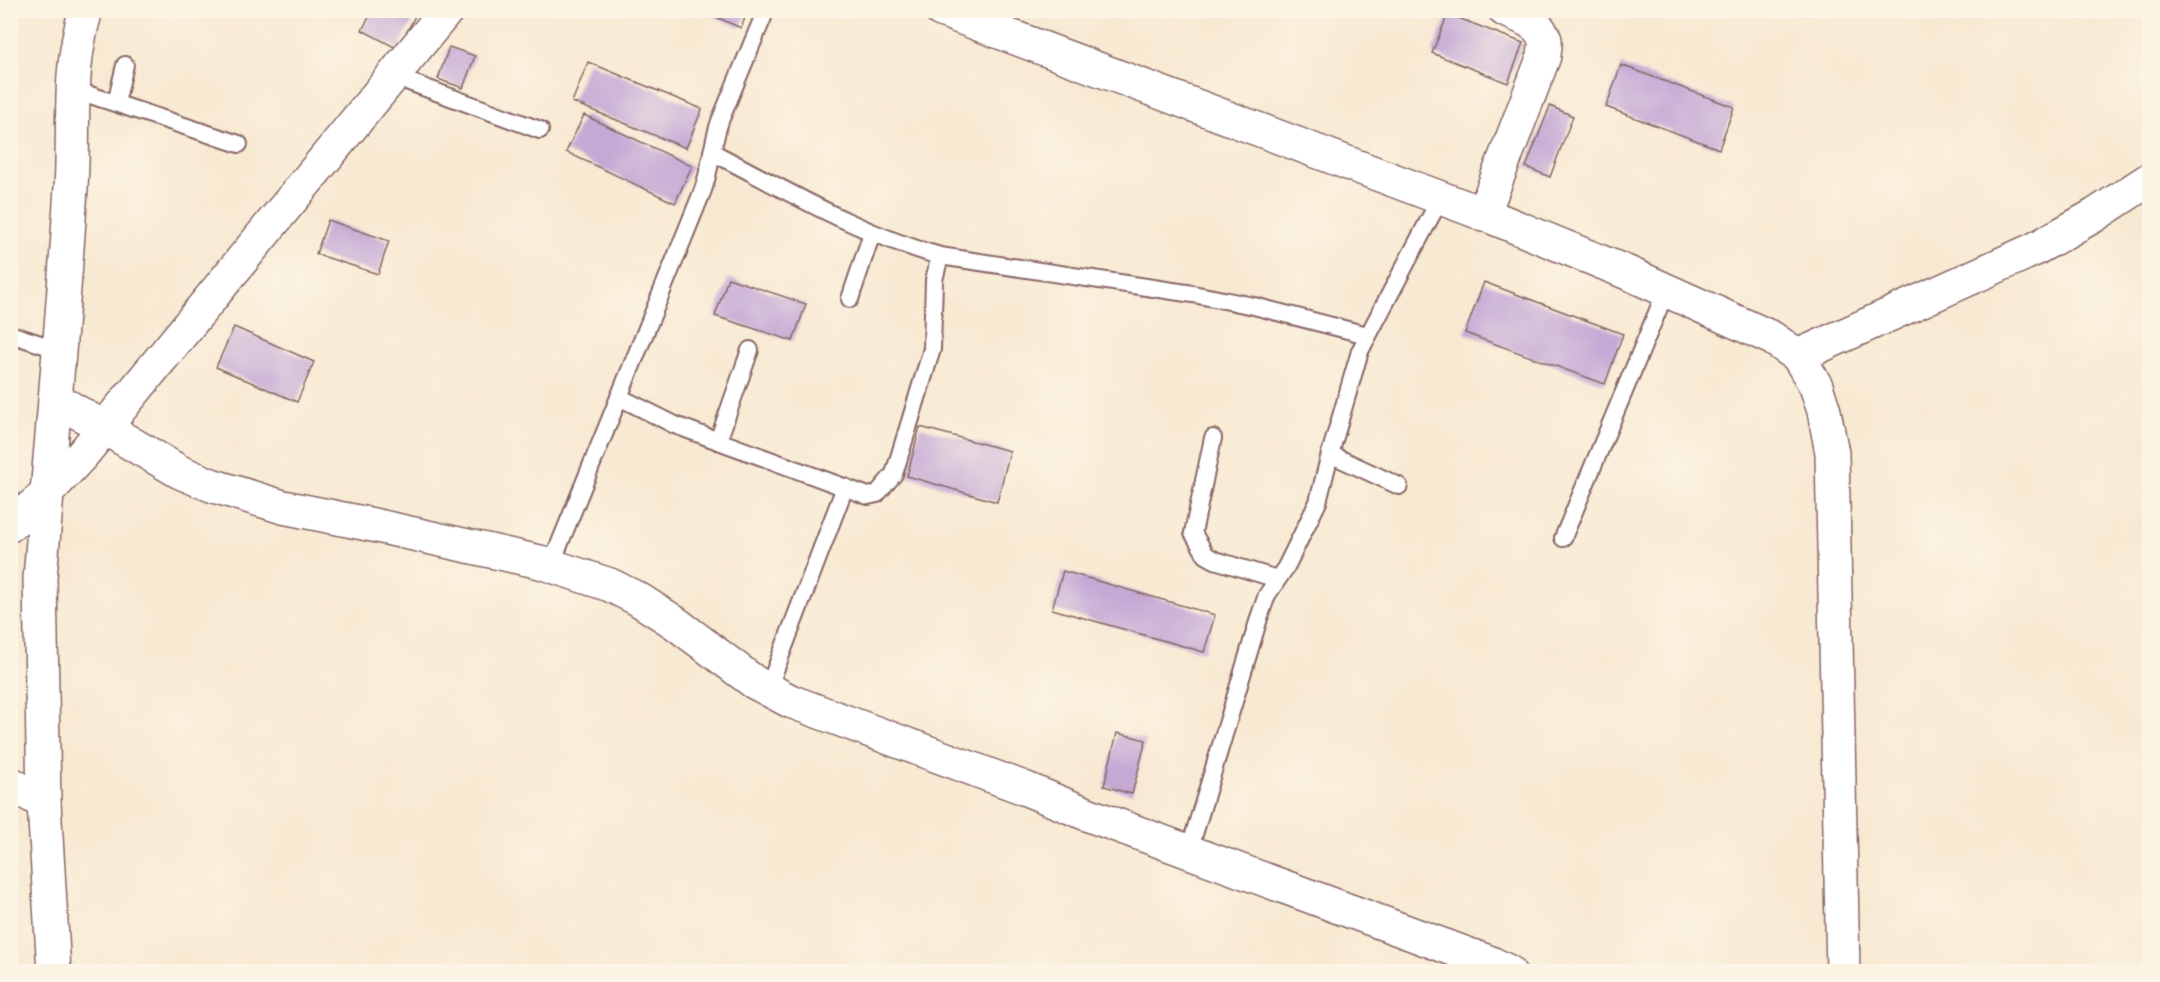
<svg xmlns="http://www.w3.org/2000/svg" width="2160" height="982" viewBox="0 0 2160 982" font-family="Mynerve,sans-serif">
  <style>
    .building { fill: #c4a9d5 }
    .lines { fill: none; stroke-linecap: round; stroke-linejoin: round }
    .lane-casing { stroke: #876665; stroke-width: 20 }
    .street-casing { stroke: #876665; stroke-width: 36 }
    .secondary-casing { stroke: #876665; stroke-width: 36 }
    .lane { stroke: #fff; stroke-width: 16 }
    .street { stroke: #fff; stroke-width: 33 }
    .secondary { stroke: #fff; stroke-width: 33 }
  </style>
  <rect width="100%" height="100%" fill="#fcf5e5"/>
  <filter id="ink" filterUnits="userSpaceOnUse"><feTurbulence type="fractalNoise" baseFrequency=".0167" numOctaves="2"/><feDisplacementMap in="SourceGraphic" scale="12" xChannelSelector="R" yChannelSelector="G"/><feConvolveMatrix kernelMatrix="1 2 1 2 8 2 1 2 1" color-interpolation-filters="sRGB"/></filter>
  <filter id="wash" filterUnits="userSpaceOnUse"><feTurbulence type="fractalNoise" baseFrequency=".008" numOctaves="4" result="noise"/><feDisplacementMap in="SourceGraphic" scale="24" xChannelSelector="R" yChannelSelector="G"/><feGaussianBlur stdDeviation="1.35" result="paint"/><feColorMatrix in="noise" values="0 0 0 0 0 0 0 0 0 0 0 0 0 0 0 0 0 1.4 0 .05"/><feComposite in="paint" operator="in"/></filter>
  <g filter="url(#wash)">
    <rect width="100%" height="100%" fill="#f8e9d2"/>
    <g id="blocks">
      <g class="building">
        <polygon points="373,10 418,10 398,49 362,30"/>
        <polygon points="700,10 748,10 741,28"/>
        <polygon points="1448,14 1523,43 1508,83 1432,53"/>
        <polygon points="449,47 475,56 463,88 438,79"/>
        <polygon points="588,62 702,109 686,148 572,102"/>
        <polygon points="1621,65 1734,107 1719,149 1606,107"/>
        <polygon points="1550,106 1573,116 1550,177 1526,167"/>
        <polygon points="584,115 692,166 675,203 566,152"/>
        <polygon points="328,220 389,241 378,274 316,254"/>
        <polygon points="728,278 806,304 793,341 715,316"/>
        <polygon points="1484,282 1623,334 1605,384 1465,333"/>
        <polygon points="234,327 314,362 297,402 216,367"/>
        <polygon points="920,427 1010,451 997,502 907,476"/>
        <polygon points="1063,571 1215,615 1204,652 1052,609"/>
        <polygon points="1117,733 1146,740 1132,794 1104,786"/>
      </g>
    </g>
  </g>
  <g filter="url(#ink)">
    <use href="#blocks" fill-opacity="0" stroke="#876665" stroke-width="1.5"/>
    <g class="lines">
      <defs>
        <g id="lane">
          <polyline points="393,76 540,130"/>
          <polyline points="72,89 239,144"/>
          <polyline points="116,103 125,65"/>
          <path d="M712 152C786 190 859 234 940 256L1193 294 1254 306 1367 335"/>
          <polyline points="850,299 872,233"/>
          <polyline points="10,334 59,350"/>
          <polyline points="619,397 675,425 868,496 877,494 894,474 932,349 934,280 940,256"/>
          <polyline points="1213,438 1193,533 1206,555 1215,560 1277,579"/>
          <polyline points="718,441 750,350"/>
          <polyline points="1330,454 1399,486"/>
          <polyline points="1563,538 1666,291"/>
          <path d="M551 565 703 190C711 167 712 144 720 121L766 10"/>
          <polyline points="768,689 845,487"/>
          <polyline points="1189,851 1260,615 1267,595 1286,567 1318,502 1330,454 1360,351 1440,199"/>
        </g>
        <g id="street">
          <polyline points="941,10 1494,218 1628,273 1772,338 1798,356 1816,386 1824,411 1832,453 1843,972"/>
          <path d="M1483 215 1544 56C1544 51 1546 44 1545 40 1540 23 1520 16 1505 10"/>
          <polyline points="1798,356 2035,249 2095,215 2150,179"/>
          <polyline points="55,399 180,472 211,485 283,507 373,525 540,562 610,585 638,599 674,622 754,682 790,701 1024,788 1092,816 1491,963 1509,972"/>
          <path d="M47 493C56 391 65 289 71 187 75 125 67 71 86 10"/>
        </g>
        <g id="secondary">
          <polyline points="47,493 40,578 44,803 54,972"/>
          <polyline points="10,525 41,499 82,455 447,10"/>
          <polyline points="10,783 44,803"/>
        </g>
      </defs>
      <use href="#lane" class="lane-casing"/>
      <use href="#street" class="street-casing"/>
      <use href="#secondary" class="secondary-casing"/>
      <use href="#lane" class="lane"/>
      <use href="#street" class="street"/>
      <use href="#secondary" class="secondary"/>
    </g>
  </g>
  <rect width="2160" height="982" fill="none" stroke="#fcf5e5" stroke-width="36"/>
</svg>
